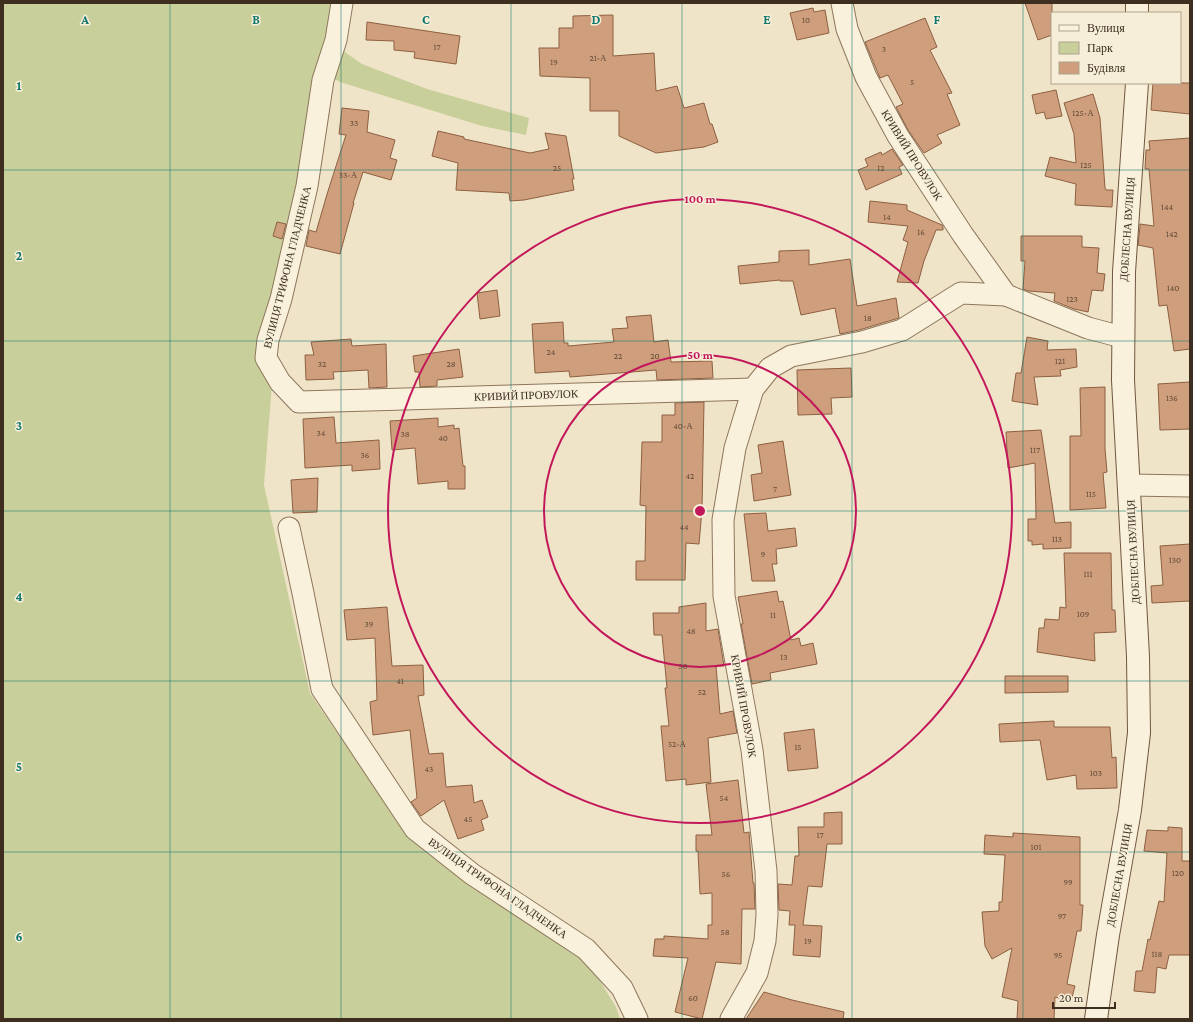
<svg xmlns="http://www.w3.org/2000/svg" width="1193" height="1022" viewBox="0 0 1193 1022" font-family="'Crimson Pro',serif">
  <style>
    .green { fill: #c9cf9b }
    .building { fill: #cf9f7d; stroke: #8d5f41 }
    .lines { fill: none; stroke-linecap: round; stroke-linejoin: round }
    .street-casing { stroke: #8d765c; stroke-width: 23 }
    .secondary-casing { stroke: #6f573f; stroke-width: 24 }
    .street { stroke: #faf1dc; stroke-width: 21 }
    .secondary { stroke: #faf1dc; stroke-width: 22 }
    .grid { fill: none; stroke: #0f766e; stroke-width: 1; stroke-opacity: 0.55 }
    .ring { fill: none; stroke: #c2185b; stroke-width: 2 }
    .labels { text-anchor: middle; dominant-baseline: central; stroke-width: 3; stroke-linejoin: round; paint-order: stroke }
    .number-label { font-size: 9px; fill: #624a37 }
    .street-label { font-size: 11px; fill: #3d2e20; stroke: #f7eed8 }
    .grid-label { font-size: 13px; text-anchor: middle; font-weight: bold; fill: #0f766e; stroke: #f7eed8; stroke-width: 3; stroke-linejoin: round; paint-order: stroke }
    .centre { fill: #c2185b; stroke: #f7eed8; stroke-width: 2 }
    .ring-label { font-size: 12px; text-anchor: middle; font-weight: bold; fill: #c2185b; stroke: #f7eed8; stroke-width: 3; stroke-linejoin: round; paint-order: stroke }
  </style>
  <rect width="100%" height="100%" fill="#f0e4c8"/>
  <g class="green">
    <polygon points="3,3 332,3 314,94 277,288 272,384 264,485 310,693 407,835 589,963 616,1007 620,1019 3,1019"/>
    <polygon points="342,50 362,64 427,89 529,118 526,135 482,126 340,82 334,79 333,74"/>
  </g>
  <g class="building">
    <polygon points="1025,3 1052,3 1052,35 1038,40"/>
    <polygon points="813,8 814,12 825,10 829,33 797,40 790,13"/>
    <polygon points="613,15 613,56 654,53 656,91 677,86 684,108 704,103 710,124 712,124 718,142 704,147 656,153 619,136 619,111 590,111 590,78 540,76 539,48 559,48 559,28 573,28 573,16"/>
    <polygon points="925,18 937,47 930,50 952,93 947,94 960,125 937,135 942,143 924,153 908,130 896,107 903,104 888,75 880,78 865,42"/>
    <polygon points="367,22 460,36 456,64 414,58 415,52 394,50 394,41 366,40"/>
    <polygon points="1153,83 1190,83 1190,114 1151,110"/>
    <polygon points="1056,90 1062,116 1046,119 1044,112 1036,114 1032,95"/>
    <polygon points="1093,94 1100,118 1105,188 1106,190 1113,190 1112,207 1075,205 1076,184 1045,176 1050,157 1076,163 1074,134 1064,103"/>
    <polygon points="342,108 369,111 367,132 395,140 390,158 397,160 391,180 363,172 353,203 354,203 340,254 306,246 309,230 316,232 328,191 346,135 339,134"/>
    <polygon points="438,131 464,137 464,139 530,153 549,149 545,133 566,136 574,179 572,179 574,190 524,200 510,201 509,193 456,190 458,163 432,156"/>
    <polygon points="1190,138 1190,349 1174,351 1167,305 1159,306 1153,248 1138,245 1140,227 1140,224 1154,226 1149,169 1145,169 1146,150 1150,150 1149,141"/>
    <polygon points="892,149 903,165 899,167 902,174 866,190 858,170 868,166 865,159 881,152 882,155"/>
    <polygon points="870,201 907,205 907,210 942,225 943,227 943,230 936,230 924,261 918,283 897,282 908,242 903,240 908,226 868,222"/>
    <polygon points="277,222 286,224 282,239 273,236"/>
    <polygon points="1021,236 1082,236 1082,247 1099,248 1097,273 1105,274 1103,291 1092,290 1088,312 1074,309 1054,301 1055,293 1028,291 1023,289 1025,261 1021,261"/>
    <polygon points="809,250 809,265 850,259 857,306 896,298 899,318 859,330 840,334 835,308 801,315 793,281 780,281 780,280 740,284 738,266 779,262 779,251"/>
    <polygon points="497,290 500,316 480,319 477,293"/>
    <polygon points="651,315 654,342 668,340 671,362 712,361 713,378 657,380 656,370 570,377 569,371 535,373 532,324 563,322 564,343 568,343 568,346 614,342 612,329 628,328 626,317"/>
    <polygon points="1027,337 1048,341 1047,350 1076,349 1077,367 1060,370 1061,376 1034,377 1038,405 1012,401 1016,373 1021,373"/>
    <polygon points="351,339 352,346 386,344 387,387 369,388 368,370 333,372 334,379 306,380 305,355 314,355 311,342"/>
    <polygon points="459,349 463,377 437,380 437,386 420,387 419,372 415,372 413,356"/>
    <polygon points="851,368 852,397 831,398 832,414 798,415 797,370"/>
    <polygon points="1190,382 1190,429 1160,430 1158,384"/>
    <polygon points="1105,387 1105,449 1107,472 1103,473 1106,508 1070,510 1070,436 1081,436 1080,388"/>
    <polygon points="704,402 702,510 699,544 686,543 685,580 636,580 636,561 645,561 646,506 640,505 642,442 662,442 662,415 675,415 675,403"/>
    <polygon points="334,417 336,443 379,440 380,469 352,471 352,465 305,468 303,419"/>
    <polygon points="438,418 438,427 454,425 454,429 459,428 463,466 465,466 465,489 448,489 448,481 418,484 415,448 392,450 390,421"/>
    <polygon points="1041,430 1055,523 1071,522 1071,548 1043,549 1043,544 1032,545 1032,541 1028,541 1028,519 1036,519 1035,463 1008,468 1006,432"/>
    <polygon points="783,441 791,495 754,501 751,475 762,473 758,445"/>
    <polygon points="318,478 317,512 293,513 291,480"/>
    <polygon points="766,513 768,531 795,528 797,546 776,549 777,564 772,564 775,581 752,581 744,514"/>
    <polygon points="1190,544 1190,601 1152,603 1151,586 1163,585 1160,546"/>
    <polygon points="1064,553 1111,553 1112,610 1115,610 1116,632 1094,633 1095,661 1037,652 1039,628 1044,628 1045,619 1059,620 1060,607 1066,608"/>
    <polygon points="777,591 779,602 783,601 791,640 799,638 801,646 813,643 817,664 770,673 771,680 752,684 741,624 743,624 738,597"/>
    <polygon points="706,603 706,631 718,629 724,666 716,666 720,714 733,711 737,733 708,738 711,782 686,785 686,779 666,781 661,726 669,726 665,688 667,688 662,635 654,635 653,613 679,613 679,607"/>
    <polygon points="387,607 392,666 423,665 424,695 418,696 429,754 443,753 446,787 472,785 474,803 482,800 488,817 481,820 484,830 458,839 444,800 421,816 411,802 417,798 410,730 373,735 370,702 377,700 375,638 347,640 344,610"/>
    <polygon points="1005,676 1068,676 1068,692 1005,693"/>
    <polygon points="1054,721 1054,727 1110,727 1112,758 1116,757 1117,788 1077,789 1076,775 1047,780 1040,740 1000,742 999,724"/>
    <polygon points="814,729 818,768 788,771 784,733"/>
    <polygon points="738,780 744,833 749,832 753,883 754,883 755,909 742,909 741,964 716,962 702,1019 675,1012 688,958 653,956 655,939 664,939 664,936 708,939 708,925 712,925 712,893 700,894 698,851 696,851 696,835 712,835 706,784"/>
    <polygon points="842,812 842,844 827,844 822,887 808,886 803,925 822,926 820,957 793,955 795,925 789,925 790,911 779,910 778,884 792,885 795,856 799,856 798,827 824,827 824,813"/>
    <polygon points="1168,827 1182,828 1182,861 1190,861 1190,955 1169,955 1166,969 1157,967 1155,993 1134,991 1136,971 1142,971 1148,939 1150,940 1159,901 1164,902 1167,853 1144,851 1147,830 1168,831"/>
    <polygon points="1013,833 1080,837 1080,905 1083,905 1081,931 1077,931 1067,984 1075,986 1071,1001 1055,997 1054,1019 1017,1019 1018,1001 1002,997 1012,948 992,959 985,946 982,912 999,911 999,902 1002,902 1005,855 984,854 985,835 1013,837"/>
    <polygon points="764,992 792,1000 844,1012 843,1019 746,1019"/>
  </g>
  <g class="lines">
    <defs>
      <g id="street">
        <polyline points="342,3 336,40 323,80 307,186 281,299 268,340 266,358 280,382 299,402 753,389"/>
        <polyline points="842,3 847,29 866,77 898,136 963,235 1006,295 1088,328 1122,337"/>
        <polyline points="1129,485 1190,486"/>
        <polyline points="289,528 303,593 322,689 415,829 472,874 586,949 622,988 637,1019"/>
        <polyline points="731,1019 757,973 765,941 767,915 766,871 752,750 724,596 723,520 735,448 753,389 770,368 791,356 862,342 902,330 961,293 1006,295"/>
      </g>
      <g id="secondary">
        <polyline points="1137,3 1137,13"/>
        <polyline points="1096,1019 1108,935 1130,810 1139,733 1138,656 1123,380 1124,272 1137,83"/>
      </g>
    </defs>
    <use href="#street" class="street-casing"/>
    <use href="#secondary" class="secondary-casing"/>
    <use href="#street" class="street"/>
    <use href="#secondary" class="secondary"/>
  </g>
  <path class="grid" d="M170 3V1019M341 3V1019M511 3V1019M682 3V1019M852 3V1019M1023 3V1019M3 170H1190M3 341H1190M3 511H1190M3 681H1190M3 852H1190"/>
  <g class="ring">
    <circle cx="700" cy="511" r="156"/>
    <circle cx="700" cy="511" r="312"/>
  </g>
  <g class="labels">
    <g class="number-label">
      <text x="806" y="20">10</text>
      <text x="437" y="47">17</text>
      <text x="884" y="49">3</text>
      <text x="598" y="58">21-А</text>
      <text x="554" y="62">19</text>
      <text x="912" y="82">5</text>
      <text x="1083" y="113">125-А</text>
      <text x="354" y="123">33</text>
      <text x="1086" y="165">125</text>
      <text x="557" y="168">25</text>
      <text x="881" y="168">12</text>
      <text x="348" y="175">33-А</text>
      <text x="1167" y="207">144</text>
      <text x="887" y="217">14</text>
      <text x="921" y="232">16</text>
      <text x="1172" y="234">142</text>
      <text x="1173" y="288">140</text>
      <text x="1072" y="299">123</text>
      <text x="868" y="318">18</text>
      <text x="551" y="352">24</text>
      <text x="618" y="356">22</text>
      <text x="655" y="356">20</text>
      <text x="1060" y="361">121</text>
      <text x="322" y="364">32</text>
      <text x="451" y="364">28</text>
      <text x="1172" y="398">136</text>
      <text x="683" y="426">40-А</text>
      <text x="321" y="433">34</text>
      <text x="405" y="434">38</text>
      <text x="443" y="438">40</text>
      <text x="1035" y="450">117</text>
      <text x="365" y="455">36</text>
      <text x="690" y="476">42</text>
      <text x="775" y="489">7</text>
      <text x="1091" y="494">115</text>
      <text x="684" y="527">44</text>
      <text x="1057" y="539">113</text>
      <text x="763" y="554">9</text>
      <text x="1175" y="560">130</text>
      <text x="1088" y="574">111</text>
      <text x="1083" y="614">109</text>
      <text x="773" y="615">11</text>
      <text x="369" y="624">39</text>
      <text x="691" y="631">48</text>
      <text x="784" y="657">13</text>
      <text x="683" y="666">50</text>
      <text x="400" y="681">41</text>
      <text x="702" y="692">52</text>
      <text x="677" y="744">52-А</text>
      <text x="798" y="747">15</text>
      <text x="429" y="769">43</text>
      <text x="1096" y="773">103</text>
      <text x="724" y="798">54</text>
      <text x="468" y="819">45</text>
      <text x="820" y="835">17</text>
      <text x="1036" y="847">101</text>
      <text x="1178" y="873">120</text>
      <text x="726" y="874">56</text>
      <text x="1068" y="882">99</text>
      <text x="1062" y="916">97</text>
      <text x="725" y="932">58</text>
      <text x="808" y="941">19</text>
      <text x="1157" y="954">118</text>
      <text x="1058" y="955">95</text>
      <text x="693" y="998">60</text>
    </g>
    <g class="street-label">
      <text transform="translate(912 155) rotate(58)">КРИВИЙ ПРОВУЛОК</text>
      <text transform="translate(1127 229) rotate(-86)">ДОБЛЕСНА ВУЛИЦЯ</text>
      <text transform="translate(287 267) rotate(-76)">ВУЛИЦЯ ТРИФОНА ГЛАДЧЕНКА</text>
      <text transform="translate(526 395) rotate(-2)">КРИВИЙ ПРОВУЛОК</text>
      <text transform="translate(1133 552) rotate(-93)">ДОБЛЕСНА ВУЛИЦЯ</text>
      <text transform="translate(744 706) rotate(80)">КРИВИЙ ПРОВУЛОК</text>
      <text transform="translate(1119 875) rotate(-80)">ДОБЛЕСНА ВУЛИЦЯ</text>
      <text transform="translate(498 888) rotate(35)">ВУЛИЦЯ ТРИФОНА ГЛАДЧЕНКА</text>
    </g>
  </g>
  <g class="grid-label">
    <text x="85" y="24">A</text>
    <text x="256" y="24">B</text>
    <text x="426" y="24">C</text>
    <text x="596" y="24">D</text>
    <text x="767" y="24">E</text>
    <text x="937" y="24">F</text>
    <text x="19" y="90">1</text>
    <text x="19" y="260">2</text>
    <text x="19" y="430">3</text>
    <text x="19" y="601">4</text>
    <text x="19" y="771">5</text>
    <text x="19" y="941">6</text>
  </g>
  <circle cx="700" cy="511" r="6" class="centre"/>
  <g class="ring-label">
    <text x="700" y="203">100 m</text>
    <text x="700" y="359">50 m</text>
  </g>
  <rect width="1193" height="1022" fill="none" stroke="#3d2e20" stroke-width="8"/>
  <rect x="1051" y="12" width="130" height="72" fill="#f7eed8" stroke="#ada18e"/>
  <rect x="1059" y="25" width="20" height="6" fill="#faf1dc" stroke="#ada18e"/>
  <text x="1087" y="32" font-size="12" fill="#3d2e20">Вулиця</text>
  <rect x="1059" y="42" width="20" height="12" fill="#c9cf9b" stroke="#ada18e"/>
  <text x="1087" y="52" font-size="12" fill="#3d2e20">Парк</text>
  <rect x="1059" y="62" width="20" height="12" fill="#cf9f7d" stroke="#ada18e"/>
  <text x="1087" y="72" font-size="12" fill="#3d2e20">Будівля</text>
  <path d="M1053 1002v6h62v-6" fill="none" stroke="#3d2e20" stroke-width="2"/>
  <text x="1059" y="1002" font-size="12" fill="#3d2e20" stroke="#f7eed8" stroke-width="3" paint-order="stroke">20 m</text>
</svg>
